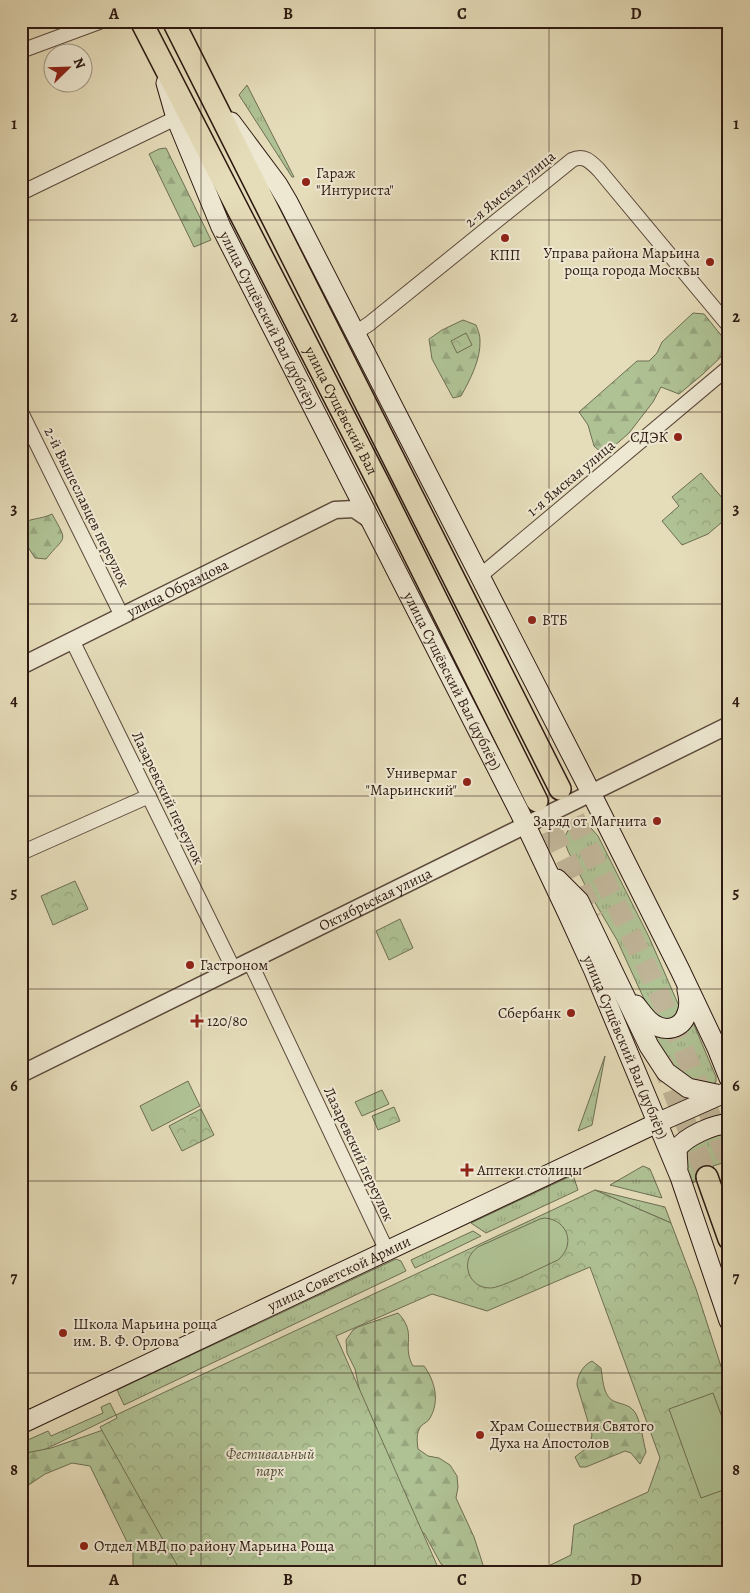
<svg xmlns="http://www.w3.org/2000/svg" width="750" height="1593" viewBox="0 0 750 1593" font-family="Alegreya,serif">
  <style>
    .grass { fill: url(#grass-tufts); stroke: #6e6e53 }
    .forest { fill: url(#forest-firs); stroke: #6e6e53 }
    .park { fill: url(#park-crowns); stroke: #6e6e53 }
    .pitch { fill: #afc294; stroke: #6e6e53 }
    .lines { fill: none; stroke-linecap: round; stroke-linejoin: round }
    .primary-tunnel { stroke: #c0b598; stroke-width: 21; stroke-dasharray: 21 11; stroke-linecap: butt }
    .minor-casing { stroke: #5c4a3c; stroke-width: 16 }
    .tertiary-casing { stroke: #5c4a3c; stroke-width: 19 }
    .secondary-casing { stroke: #2e1a12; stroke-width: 21 }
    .primary-casing { stroke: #2e1a12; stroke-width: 24 }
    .minor { stroke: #eee8d2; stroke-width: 14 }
    .tertiary { stroke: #eee8d2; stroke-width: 16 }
    .secondary { stroke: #eee8d2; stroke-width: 19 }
    .primary { stroke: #e5dcb9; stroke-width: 21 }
    .grid { fill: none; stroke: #2e1a12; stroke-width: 1; stroke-opacity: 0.55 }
    .poi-dot { fill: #8f2418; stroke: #eee8d2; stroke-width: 2 }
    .labels { text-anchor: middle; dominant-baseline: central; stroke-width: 4; stroke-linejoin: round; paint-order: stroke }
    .poi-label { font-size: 15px; fill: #2e1a12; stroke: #eee8d2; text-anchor: start }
    .street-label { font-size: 15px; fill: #2e1a12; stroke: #eee8d2 }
    .park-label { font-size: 15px; font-style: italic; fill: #554c39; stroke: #eee8d2 }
    .neatline { fill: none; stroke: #2e1a12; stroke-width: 2 }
    .grid-label { font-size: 16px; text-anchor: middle; font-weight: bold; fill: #2e1a12 }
  </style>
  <defs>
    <pattern id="grass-tufts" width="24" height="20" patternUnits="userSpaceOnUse" patternTransform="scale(1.25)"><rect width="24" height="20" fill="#afc294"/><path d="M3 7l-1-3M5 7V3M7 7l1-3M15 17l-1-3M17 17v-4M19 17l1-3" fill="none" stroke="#97a67f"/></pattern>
    <pattern id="forest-firs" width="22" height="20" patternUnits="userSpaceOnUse" patternTransform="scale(1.25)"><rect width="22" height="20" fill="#afc294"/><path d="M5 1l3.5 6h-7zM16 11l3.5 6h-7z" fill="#97a67f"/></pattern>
    <pattern id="park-crowns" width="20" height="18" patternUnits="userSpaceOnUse" patternTransform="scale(1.25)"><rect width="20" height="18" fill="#afc294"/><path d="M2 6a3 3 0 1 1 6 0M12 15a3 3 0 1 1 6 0" fill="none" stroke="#97a67f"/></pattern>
  </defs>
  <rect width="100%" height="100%" fill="#e5dcb9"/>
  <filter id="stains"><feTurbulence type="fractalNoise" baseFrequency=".004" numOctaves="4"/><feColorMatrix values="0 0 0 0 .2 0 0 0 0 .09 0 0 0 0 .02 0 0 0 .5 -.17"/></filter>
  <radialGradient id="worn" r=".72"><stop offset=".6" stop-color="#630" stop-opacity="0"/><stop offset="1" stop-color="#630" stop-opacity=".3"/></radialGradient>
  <g class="grass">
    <polygon points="247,85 294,177 292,177 239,95"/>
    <polygon points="580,824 590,827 598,836 649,937 679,1006 675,1017 666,1022 650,1012 617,940 587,889 568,851 565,843 565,836 570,827"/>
    <path d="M692 1020 716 1077V1082C706 1090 684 1078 676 1070 667 1063 661 1049 656 1039L658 1036Z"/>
    <polygon points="605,1056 592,1125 578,1131"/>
    <path d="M729 1133V1161L713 1166 715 1174 692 1183 685 1167 686 1152C696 1143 715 1134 729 1133Z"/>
    <polygon points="643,1166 650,1169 662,1198 610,1185"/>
    <polygon points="573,1175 578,1190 486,1233 471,1223"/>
    <polygon points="595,1190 665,1207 671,1223"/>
    <polygon points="473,1231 481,1236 415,1268 411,1260"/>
    <polygon points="396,1259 401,1261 406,1271 124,1405 117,1390"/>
    <polygon points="110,1403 116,1415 21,1461 21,1443 48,1431 51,1436 103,1413 101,1407"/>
  </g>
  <g class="forest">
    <polygon points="166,148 211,240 194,247 149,154 159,149"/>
    <polygon points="693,313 704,314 725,340 725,353 703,374 679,394 661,387 653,402 629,433 604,455 594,446 588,425 579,412 637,361 649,361 657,353 662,342"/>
    <path d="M463 320 476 325C478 330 480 335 480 340 481 359 470 380 461 396L453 398 432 359 429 339 442 330Z"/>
    <path d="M52 514C69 544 65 535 46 559L35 558 21 536V524C34 517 39 520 52 514Z"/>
    <path d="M398 1313C418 1334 401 1345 413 1366H424C435 1381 440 1401 430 1418 428 1422 424 1423 421 1426 416 1433 417 1441 418 1449L428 1456 439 1458 450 1465 457 1476 458 1487 456 1498 474 1537 484 1568 483 1572H454L441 1564 424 1533 418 1532 362 1402 355 1369 347 1353 346 1340 353 1330 358 1327Z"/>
    <path d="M592 1361 601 1368C603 1380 603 1398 616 1402 624 1405 631 1405 636 1414 641 1424 643 1440 646 1452L640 1464 631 1453 625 1451 586 1467H580L575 1457 589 1446 592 1435 577 1385C577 1376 583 1365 592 1361Z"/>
    <polygon points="103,1430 200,1572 126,1572 133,1566 133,1554 90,1466 72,1463 45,1474 21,1490 21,1454 51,1448"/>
  </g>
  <g class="park">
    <polygon points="466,333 472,345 457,353 451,341"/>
    <polygon points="701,473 729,506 729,516 708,534 682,545 662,521 679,506 672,497"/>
    <polygon points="75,881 88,909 53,925 41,896"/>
    <polygon points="400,919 413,948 389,960 376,931"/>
    <polygon points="394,1107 400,1121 378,1130 372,1116"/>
    <polygon points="201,1109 214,1135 182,1151 169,1126"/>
    <polygon points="595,1190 671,1223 696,1289 729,1391 729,1572 536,1572 571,1555 574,1525 648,1492 660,1458 590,1267 487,1311 432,1294 336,1336 440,1572 181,1572 100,1427 117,1418 116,1415"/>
  </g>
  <g class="pitch">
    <polygon points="188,1081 200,1106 152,1131 140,1106"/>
    <polygon points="382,1090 389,1104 362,1116 355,1102"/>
    <path d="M545 1218C568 1220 576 1245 558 1260 544 1266 502 1288 490 1288 479 1288 470 1281 468 1270 466 1261 470 1253 478 1247L540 1219Z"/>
    <polygon points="713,1393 729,1436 729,1488 701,1498 669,1409"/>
  </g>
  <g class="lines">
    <g class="primary-tunnel">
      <polyline points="560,789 654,982 695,1077 729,1163"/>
      <polyline points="537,801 595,917"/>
      <polyline points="661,1060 707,1177"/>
    </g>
    <defs>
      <g id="minor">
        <polyline points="21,51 102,21"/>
        <polyline points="21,193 176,118"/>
        <path d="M355 333 369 324 572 160C584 154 591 162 599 170L729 326"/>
        <polyline points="21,412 122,616"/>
        <polyline points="480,576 729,367"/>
        <polyline points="72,640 234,970"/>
        <polyline points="21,853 149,796"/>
        <polyline points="250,962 387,1251"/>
      </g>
      <g id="tertiary">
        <path id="s1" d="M21 666 335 510 354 509 370 520"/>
        <path id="s2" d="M21 1074 729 725"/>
      </g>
      <g id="secondary">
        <path id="s3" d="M166 83 176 118 221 227 520 813 567 912 594 971 680 1177 729 1321"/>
        <polyline points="231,122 278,185 288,202 585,781 680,970 717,1048 729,1078"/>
        <polyline points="557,879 579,901 649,1046 666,1072 688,1088 721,1095"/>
        <path d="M636 1005C641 1011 646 1019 652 1023 665 1033 682 1029 687 1013 690 1005 689 998 687 990"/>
        <path d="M678 1168 677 1149C685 1137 715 1123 729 1124"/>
        <path id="s4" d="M21 1424 657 1123 729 1091"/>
      </g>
      <g id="primary">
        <path id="s5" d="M141 21 379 484 537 801"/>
        <polyline points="173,21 560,789"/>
        <polyline points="707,1177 729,1239"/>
      </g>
    </defs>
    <use href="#minor" class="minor-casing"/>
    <use href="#tertiary" class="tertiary-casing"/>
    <use href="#secondary" class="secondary-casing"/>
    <use href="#primary" class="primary-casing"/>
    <use href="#minor" class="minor"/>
    <use href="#tertiary" class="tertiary"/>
    <use href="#secondary" class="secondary"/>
    <use href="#primary" class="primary"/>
  </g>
  <path class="grid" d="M201 21V1572M375 21V1572M549 21V1572M21 220H729M21 412H729M21 604H729M21 796H729M21 989H729M21 1181H729M21 1373H729"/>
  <g class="poi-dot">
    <circle cx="306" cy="182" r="5"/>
    <circle cx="505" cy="238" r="5"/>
    <circle cx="710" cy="262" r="5"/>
    <circle cx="678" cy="437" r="5"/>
    <circle cx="532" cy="620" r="5"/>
    <circle cx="467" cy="782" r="5"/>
    <circle cx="657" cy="821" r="5"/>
    <circle cx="190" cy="965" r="5"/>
    <circle cx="571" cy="1013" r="5"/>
    <path d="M194.5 1013.5h5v5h5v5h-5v5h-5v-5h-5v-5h5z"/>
    <path d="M464.5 1162.5h5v5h5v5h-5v5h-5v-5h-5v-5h5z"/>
    <circle cx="63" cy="1333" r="5"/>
    <circle cx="480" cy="1435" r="5"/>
    <circle cx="84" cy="1546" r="5"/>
  </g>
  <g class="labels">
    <g class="poi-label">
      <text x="316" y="173">Гараж<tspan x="316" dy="17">"Интуриста"</tspan></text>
      <text x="700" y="253" text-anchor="end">Управа района Марьина<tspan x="700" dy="17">роща города Москвы</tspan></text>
      <text x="505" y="255" text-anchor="middle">КПП</text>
      <text x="668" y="437" text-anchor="end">СДЭК</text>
      <text x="542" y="620">ВТБ</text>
      <text x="457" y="773" text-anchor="end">Универмаг<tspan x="457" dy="17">"Марьинский"</tspan></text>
      <text x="647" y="821" text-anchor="end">Заряд от Магнита</text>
      <text x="200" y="965">Гастроном</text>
      <text x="561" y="1013" text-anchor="end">Сбербанк</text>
      <text x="207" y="1021">120/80</text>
      <text x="477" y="1170">Аптеки столицы</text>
      <text x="73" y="1324">Школа Марьина роща<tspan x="73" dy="17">им. В. Ф. Орлова</tspan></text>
      <text x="490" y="1426">Храм Сошествия Святого<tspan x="490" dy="17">Духа на Апостолов</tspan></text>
      <text x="94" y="1546">Отдел МВД по району Марьина Роща</text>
    </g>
    <g class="street-label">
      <text transform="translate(510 189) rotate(-39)">2-я Ямская улица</text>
      <text stroke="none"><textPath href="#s3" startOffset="259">улица Сущёвский Вал (дублёр)</textPath></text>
      <text stroke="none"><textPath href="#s5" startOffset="438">улица Сущёвский Вал</textPath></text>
      <text transform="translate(571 478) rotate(-40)">1-я Ямская улица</text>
      <text transform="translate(87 507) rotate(64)">2-й Вышеславцев переулок</text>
      <text stroke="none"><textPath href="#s1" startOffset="175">улица Образцова</textPath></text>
      <text stroke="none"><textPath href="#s3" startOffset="664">улица Сущёвский Вал (дублёр)</textPath></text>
      <text transform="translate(168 798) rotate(64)">Лазаревский переулок</text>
      <text stroke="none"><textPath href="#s2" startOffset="395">Октябрьская улица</textPath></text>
      <text stroke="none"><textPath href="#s3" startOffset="1069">улица Сущёвский Вал (дублёр)</textPath></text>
      <text transform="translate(359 1154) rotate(65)">Лазаревский переулок</text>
      <text stroke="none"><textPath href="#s4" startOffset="352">улица Советской Армии</textPath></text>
    </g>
    <g class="park-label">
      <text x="270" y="1454">Фестивальный<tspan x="270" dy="17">парк</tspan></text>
    </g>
  </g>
  <rect width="750" height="1593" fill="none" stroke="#e5dcb9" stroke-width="55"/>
  <g transform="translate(68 68) rotate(67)"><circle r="24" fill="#eee8d2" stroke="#a19685"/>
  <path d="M0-4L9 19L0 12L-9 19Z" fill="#8f2418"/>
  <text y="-8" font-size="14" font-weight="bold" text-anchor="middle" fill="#2e1a12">N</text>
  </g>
  <rect x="28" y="28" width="694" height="1538" class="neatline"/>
  <g class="grid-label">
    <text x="114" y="19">A</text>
    <text x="288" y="19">B</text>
    <text x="462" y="19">C</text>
    <text x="636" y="19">D</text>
    <text x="14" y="129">1</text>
    <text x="736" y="129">1</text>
    <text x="14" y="322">2</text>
    <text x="736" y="322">2</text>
    <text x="14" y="514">3</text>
    <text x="736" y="514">3</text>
    <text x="14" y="706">4</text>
    <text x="736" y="706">4</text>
    <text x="14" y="898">5</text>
    <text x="736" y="898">5</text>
    <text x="14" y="1091">6</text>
    <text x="736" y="1091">6</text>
    <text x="14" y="1283">7</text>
    <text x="736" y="1283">7</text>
    <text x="14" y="1475">8</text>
    <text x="736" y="1475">8</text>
    <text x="114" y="1585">A</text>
    <text x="288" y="1585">B</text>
    <text x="462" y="1585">C</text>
    <text x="636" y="1585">D</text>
  </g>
  <rect width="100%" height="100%" filter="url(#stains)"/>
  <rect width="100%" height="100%" fill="url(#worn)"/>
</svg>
